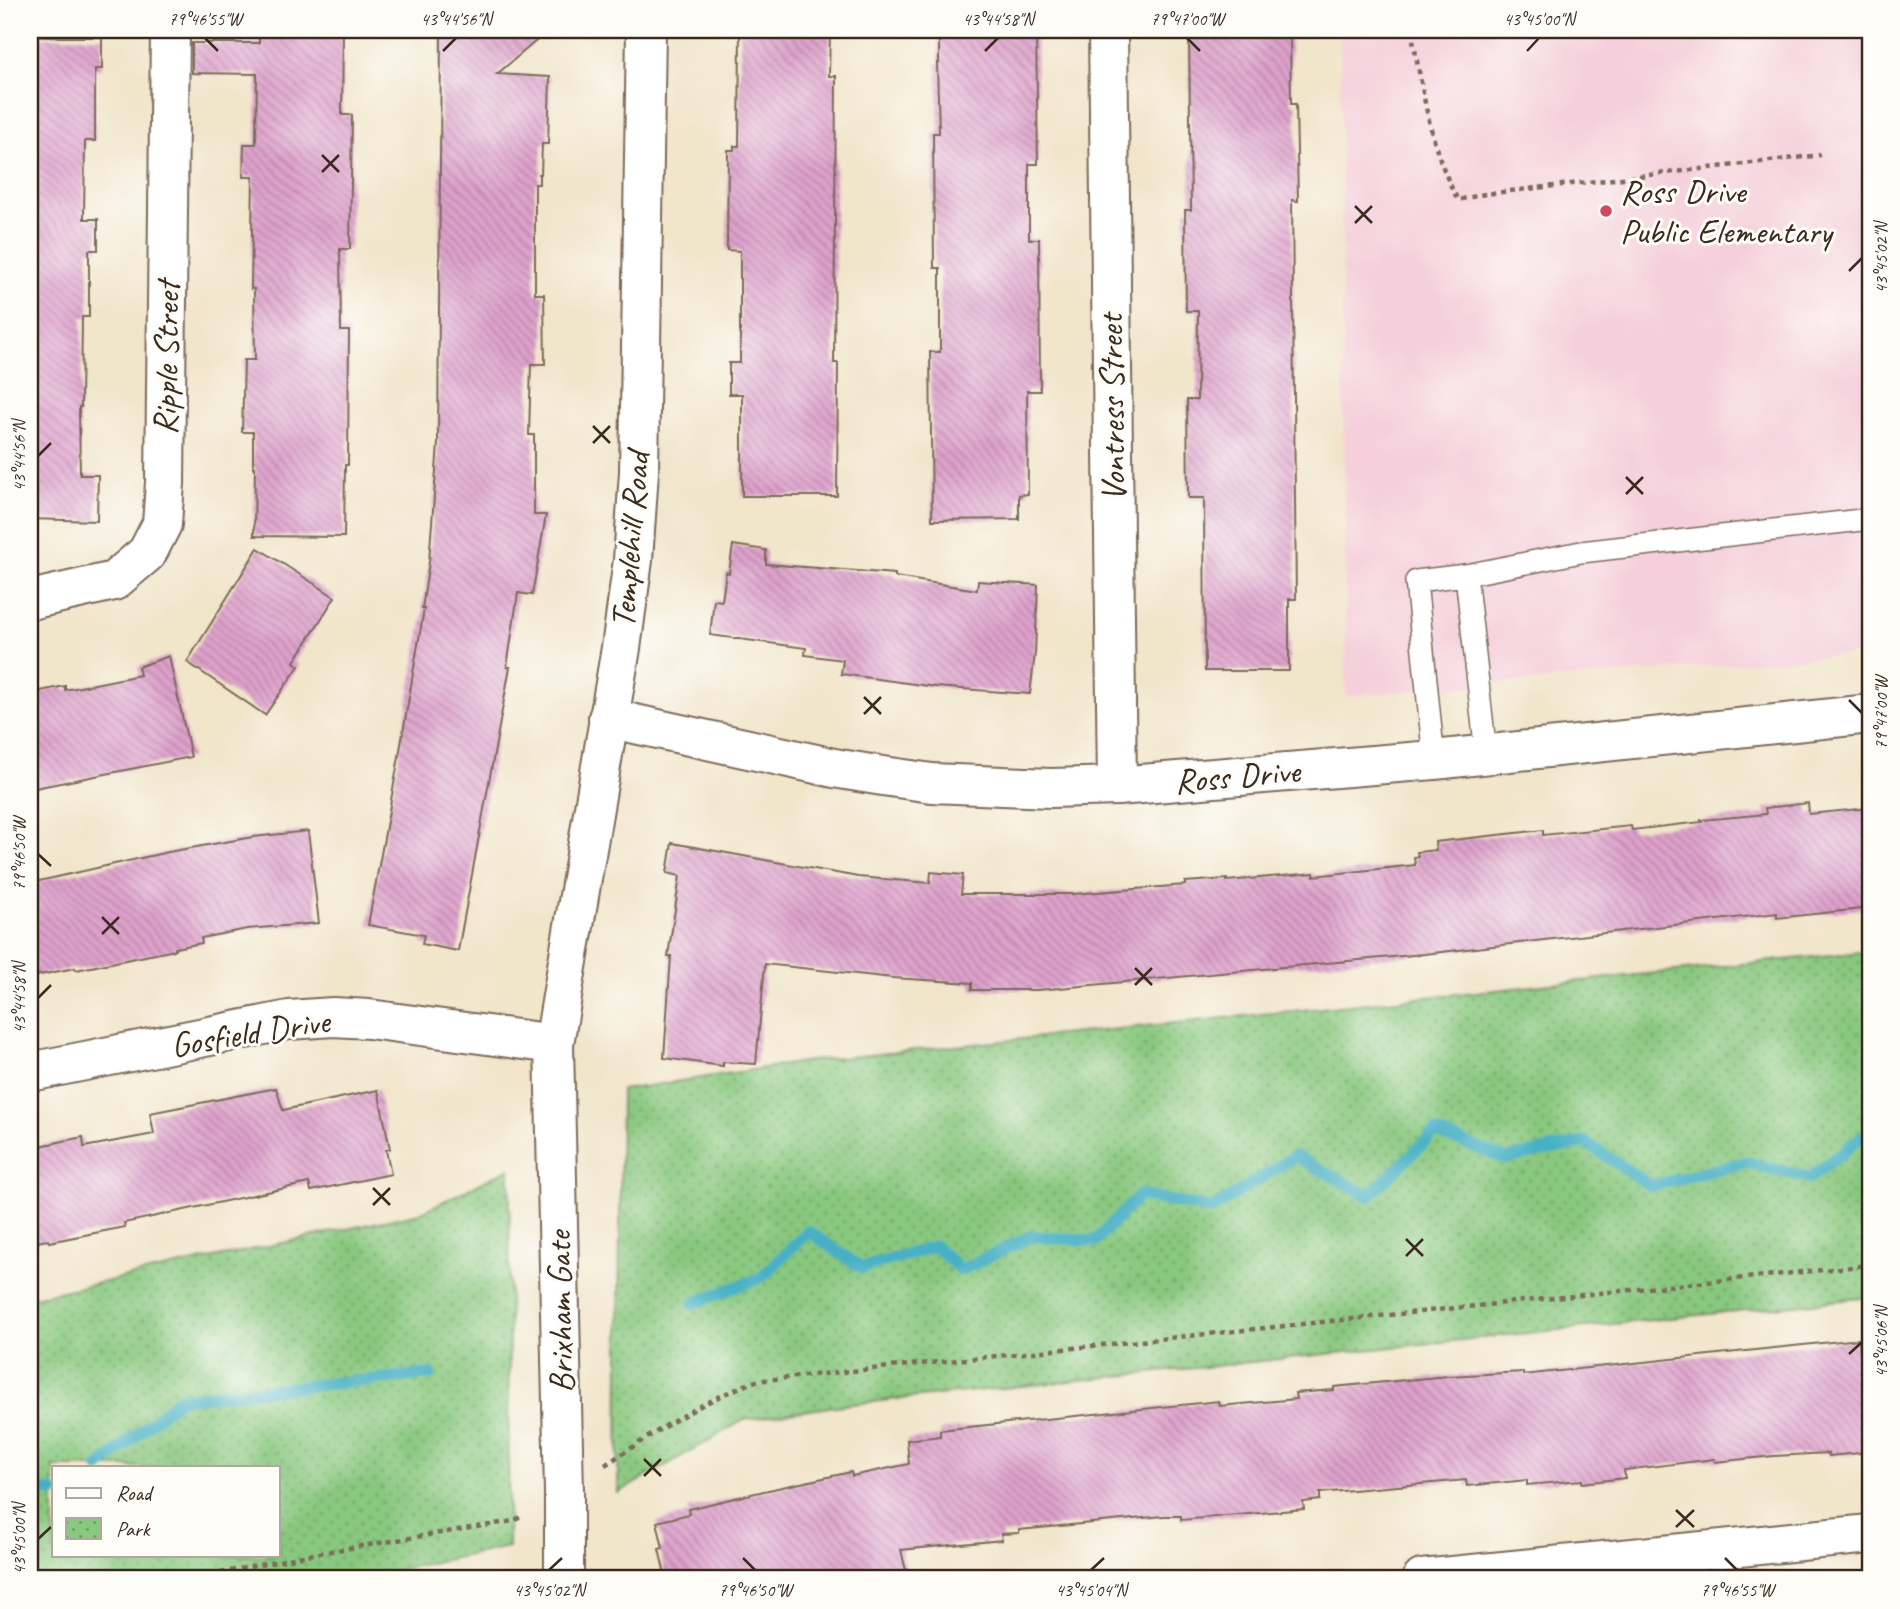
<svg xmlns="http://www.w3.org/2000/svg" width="1900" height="1609" viewBox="0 0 1900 1609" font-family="Caveat,sans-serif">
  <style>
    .built { fill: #f5cfdb }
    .park { fill: url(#park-dots); stroke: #62794e; stroke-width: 2; fill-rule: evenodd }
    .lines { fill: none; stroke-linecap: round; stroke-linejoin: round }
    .stream { stroke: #47b0c5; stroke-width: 12 }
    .building { fill: url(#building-back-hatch) }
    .service-casing { stroke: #7b6b5a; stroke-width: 24 }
    .minor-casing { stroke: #7b6b5a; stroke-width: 42 }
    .path { stroke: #7b6b5a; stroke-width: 4.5; stroke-dasharray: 5 5; stroke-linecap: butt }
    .service { stroke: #fff; stroke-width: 21 }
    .minor { stroke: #fff; stroke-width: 38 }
    .ticks { fill: none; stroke: #3b2a1e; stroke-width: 2.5 }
    .poi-dot { fill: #d1495b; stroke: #fdfcf7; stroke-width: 2.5 }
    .labels { text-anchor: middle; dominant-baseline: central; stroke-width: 6; stroke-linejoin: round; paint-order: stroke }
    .poi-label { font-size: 35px; fill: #3b2a1e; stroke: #fdfcf7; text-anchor: start }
    .street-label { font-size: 35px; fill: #3b2a1e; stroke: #fdfcf7 }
    .neatline { fill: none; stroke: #3b2a1e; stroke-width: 2.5 }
    .ticks-label { font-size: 18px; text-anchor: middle; fill: #3b2a1e }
  </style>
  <defs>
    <pattern id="park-dots" width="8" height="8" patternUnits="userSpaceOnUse" patternTransform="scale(1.75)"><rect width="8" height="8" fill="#89c87f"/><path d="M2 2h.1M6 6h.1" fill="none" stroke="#71a367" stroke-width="1.8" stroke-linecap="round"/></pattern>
    <pattern id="building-back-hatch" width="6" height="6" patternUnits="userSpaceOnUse" patternTransform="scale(1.75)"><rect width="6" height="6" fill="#dea1cc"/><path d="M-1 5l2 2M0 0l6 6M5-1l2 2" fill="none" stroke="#b583a5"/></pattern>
  </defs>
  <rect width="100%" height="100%" fill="#fdfcf7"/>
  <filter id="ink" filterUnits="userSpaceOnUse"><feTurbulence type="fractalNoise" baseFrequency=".0143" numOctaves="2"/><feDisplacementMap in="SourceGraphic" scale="14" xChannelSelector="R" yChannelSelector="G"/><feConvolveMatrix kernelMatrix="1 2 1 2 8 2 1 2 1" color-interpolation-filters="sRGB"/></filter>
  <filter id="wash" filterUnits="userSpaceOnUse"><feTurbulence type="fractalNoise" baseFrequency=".00686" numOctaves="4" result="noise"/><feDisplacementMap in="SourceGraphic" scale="28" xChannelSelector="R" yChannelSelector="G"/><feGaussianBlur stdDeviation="1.57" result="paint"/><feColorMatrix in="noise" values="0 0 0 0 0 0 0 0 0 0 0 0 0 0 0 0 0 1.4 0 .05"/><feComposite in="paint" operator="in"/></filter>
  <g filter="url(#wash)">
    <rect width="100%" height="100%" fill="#f1e5ca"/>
    <polygon class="built" points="1340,30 1870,30 1870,653 1346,696"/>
    <g class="park">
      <polygon points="1870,951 1870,1297 843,1405 744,1420 618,1493 621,1090 810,1061"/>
      <path d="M510 1168 508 1547 353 1579H30V1298L420 1213ZM54 1467H278V1555H54Z"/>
    </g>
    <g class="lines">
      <g class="stream">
        <polyline points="694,1303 762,1277 808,1231 862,1268 935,1246 961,1270 1031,1236 1095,1241 1140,1195 1212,1209 1295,1156 1369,1196 1435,1132 1506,1159 1585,1142 1651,1186 1746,1162 1810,1178 1864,1135 1870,1136"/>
        <polyline points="99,1467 180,1398 431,1374"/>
        <polyline points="30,1489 54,1492"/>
      </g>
    </g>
    <g id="blocks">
      <g class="building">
        <polygon points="259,30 343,30 342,115 352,115 350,249 340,249 341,331 349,331 348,465 345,465 344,537 254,536 255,467 253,467 253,432 242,432 244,360 255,360 254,289 251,289 253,177 243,177 244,144 256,144 257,74 192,73 192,43 259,43"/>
        <polygon points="441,30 549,30 497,74 550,77 548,144 542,144 541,174 539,174 539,184 535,184 535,294 544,294 545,364 531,364 529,435 534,435 534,515 546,515 532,595 518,593 507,667 510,667 458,951 422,944 424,935 368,925 398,762 424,609 422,609 429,562 438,444"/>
        <polygon points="748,30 830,30 829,76 836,76 834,363 838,363 837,496 742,496 742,394 729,394 729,363 740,363 740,251 727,250 728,150 734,150 734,146 739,146 740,32 748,32"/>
        <polygon points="939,30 1036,30 1038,164 1029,164 1029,239 1039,239 1040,391 1027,391 1028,494 1019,495 1019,519 932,520 930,352 940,352 940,268 934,268 933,133 939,133 937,63 939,63"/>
        <polygon points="1290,33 1291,104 1296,104 1298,201 1292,200 1296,599 1289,599 1289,671 1205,671 1204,498 1188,498 1187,400 1197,400 1198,311 1186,311 1185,210 1191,210 1189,34"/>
        <polygon points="30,37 102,37 102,69 95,69 95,141 85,141 84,219 98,219 98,250 89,250 89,317 82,317 81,407 79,407 80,475 98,475 97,521 30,519"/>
        <polygon points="733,545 766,550 766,564 895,574 895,577 977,590 978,581 1038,585 1035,653 1030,694 936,687 841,674 843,660 805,655 806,648 710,635 714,600 722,601 726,572 729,573"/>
        <polygon points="258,548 335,597 294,662 299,666 265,715 187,662"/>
        <polygon points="169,656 191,757 30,789 30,693 65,686 65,690 140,675 138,667"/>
        <polygon points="1808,803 1809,814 1870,808 1870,908 1777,918 1777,913 1424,954 1038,990 972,990 972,983 893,978 765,964 756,1064 723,1062 723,1066 664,1058 671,956 668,956 680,876 667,873 672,843 858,877 930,883 931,872 963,875 961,894 1073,894 1185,885 1185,882 1227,879 1227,881 1314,873 1314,876 1415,865 1414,857 1418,856 1417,852 1436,850 1435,842 1543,830 1543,835 1631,826 1632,830 1702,822 1701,820 1766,814 1765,808"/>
        <polygon points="308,831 319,923 247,929 201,938 202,943 175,948 175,950 76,970 75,968 30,977 30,883 168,852 253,837"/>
        <polygon points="276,1088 283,1110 378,1090 390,1149 386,1150 391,1174 311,1191 309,1183 124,1223 125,1227 49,1242 48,1240 30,1243 30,1148 83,1137 84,1147 154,1134 150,1113"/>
        <polygon points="1859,1339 1870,1452 1829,1456 1828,1453 1774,1456 1715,1462 1714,1459 1624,1470 1625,1478 1582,1483 1582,1480 1527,1485 1527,1480 1467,1486 1466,1480 1375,1488 1320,1493 1320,1500 1303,1502 1304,1509 1181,1520 1181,1516 1164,1516 1019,1530 1019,1533 1001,1534 1002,1540 901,1550 908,1579 666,1579 659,1549 663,1548 657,1522 689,1514 688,1509 764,1491 851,1472 852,1476 909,1464 907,1440 940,1436 940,1430 1219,1401 1220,1406 1296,1399 1295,1393 1334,1390 1334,1387 1448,1376 1523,1372 1523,1375"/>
      </g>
    </g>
  </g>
  <g filter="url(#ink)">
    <use href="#blocks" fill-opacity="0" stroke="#7b6b5a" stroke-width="2"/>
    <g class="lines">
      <defs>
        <g id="service">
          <polyline points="1466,575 1486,754"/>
          <polyline points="1434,760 1416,581 1466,575 1581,552 1870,519"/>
        </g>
        <g id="minor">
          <polyline points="1108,30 1117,786"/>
          <polyline points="30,600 114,581 147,553 162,524 165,483 170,30"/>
          <polyline points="608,718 834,768 883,776 932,783 1051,788 1117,786 1434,760 1870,714"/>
          <polyline points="30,1072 289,1020 333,1017 369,1019 554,1044"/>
          <polyline points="564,1579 564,1492 554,1044 621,648 633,560 639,472 646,30"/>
          <polyline points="1422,1579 1870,1534"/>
        </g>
      </defs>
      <use href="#service" class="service-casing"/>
      <use href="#minor" class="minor-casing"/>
      <g class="path">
        <path d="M1411 30C1423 87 1429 148 1458 200L1485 194 1821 155"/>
        <path d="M605 1465C654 1433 701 1401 756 1381L1870 1265"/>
        <polyline points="191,1579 313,1554 513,1521 523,1516"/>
      </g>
      <use href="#service" class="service"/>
      <use href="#minor" class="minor"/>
    </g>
  </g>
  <path class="ticks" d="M205 38 218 51M1187 38 1200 51M443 51 456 38M985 51 998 38M1527 51 1539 38M322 155 339 172M322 172 339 155M1355 206 1372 223M1355 223 1372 206M1849 271 1862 258M593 426 610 443M593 443 610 426M38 456 51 443M1626 477 1643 494M1626 494 1643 477M864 697 881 714M1849 700 1862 713M864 714 881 697M38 854 51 866M102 917 119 934M102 934 119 917M1135 968 1152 985M1135 985 1152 968M38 998 51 985M373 1188 390 1205M373 1205 390 1188M1406 1239 1423 1256M1406 1256 1423 1239M1849 1354 1862 1342M644 1459 661 1476M644 1476 661 1459M1676 1510 1694 1527M1676 1527 1694 1510M38 1539 51 1527M743 1558 755 1570M1725 1558 1737 1570M549 1570 562 1558M1091 1570 1104 1558"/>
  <circle class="poi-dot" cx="1606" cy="211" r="7"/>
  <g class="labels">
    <g class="poi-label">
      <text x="1620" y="191">Ross Drive<tspan x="1620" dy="40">Public Elementary</tspan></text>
    </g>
    <g class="street-label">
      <text transform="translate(166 358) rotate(-89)">Ripple Street</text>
      <text transform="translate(1112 408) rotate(-91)">Vontress Street</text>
      <text transform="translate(630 540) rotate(-85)">Templehill Road</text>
      <text transform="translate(1237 776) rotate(-5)">Ross Drive</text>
      <text transform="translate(250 1033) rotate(-9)">Gosfield Drive</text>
      <text transform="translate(560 1312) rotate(-91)">Brixham Gate</text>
    </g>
  </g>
  <rect width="1900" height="1609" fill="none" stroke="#fdfcf7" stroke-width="77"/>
  <rect x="52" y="1466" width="228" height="91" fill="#fdfcf7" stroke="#afa8a0" stroke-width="2"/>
  <rect x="66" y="1488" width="35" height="10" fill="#ffffff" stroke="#afa8a0" stroke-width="2"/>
  <text x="116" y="1500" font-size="21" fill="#3b2a1e">Road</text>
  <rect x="66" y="1518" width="35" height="21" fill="url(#park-dots)" stroke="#afa8a0" stroke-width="2"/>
  <text x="116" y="1536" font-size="21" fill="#3b2a1e">Park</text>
  <rect x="38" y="38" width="1824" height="1532" class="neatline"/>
  <g class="ticks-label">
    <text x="205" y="25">79°46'55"W</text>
    <text x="456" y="25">43°44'56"N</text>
    <text x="998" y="25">43°44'58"N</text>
    <text x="1187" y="25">79°47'00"W</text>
    <text x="1539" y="25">43°45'00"N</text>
    <text transform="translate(1881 258) rotate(-90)" y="6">43°45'02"N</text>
    <text transform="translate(19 456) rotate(-90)" y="6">43°44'56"N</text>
    <text transform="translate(1881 713) rotate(-90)" y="6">79°47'00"W</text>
    <text transform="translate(19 854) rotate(-90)" y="6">79°46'50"W</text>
    <text transform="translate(19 998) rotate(-90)" y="6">43°44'58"N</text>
    <text transform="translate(1881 1342) rotate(-90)" y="6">43°45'06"N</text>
    <text transform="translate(19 1539) rotate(-90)" y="6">43°45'00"N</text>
    <text x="549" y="1596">43°45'02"N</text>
    <text x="755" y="1596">79°46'50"W</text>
    <text x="1091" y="1596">43°45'04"N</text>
    <text x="1737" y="1596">79°46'55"W</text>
  </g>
</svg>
